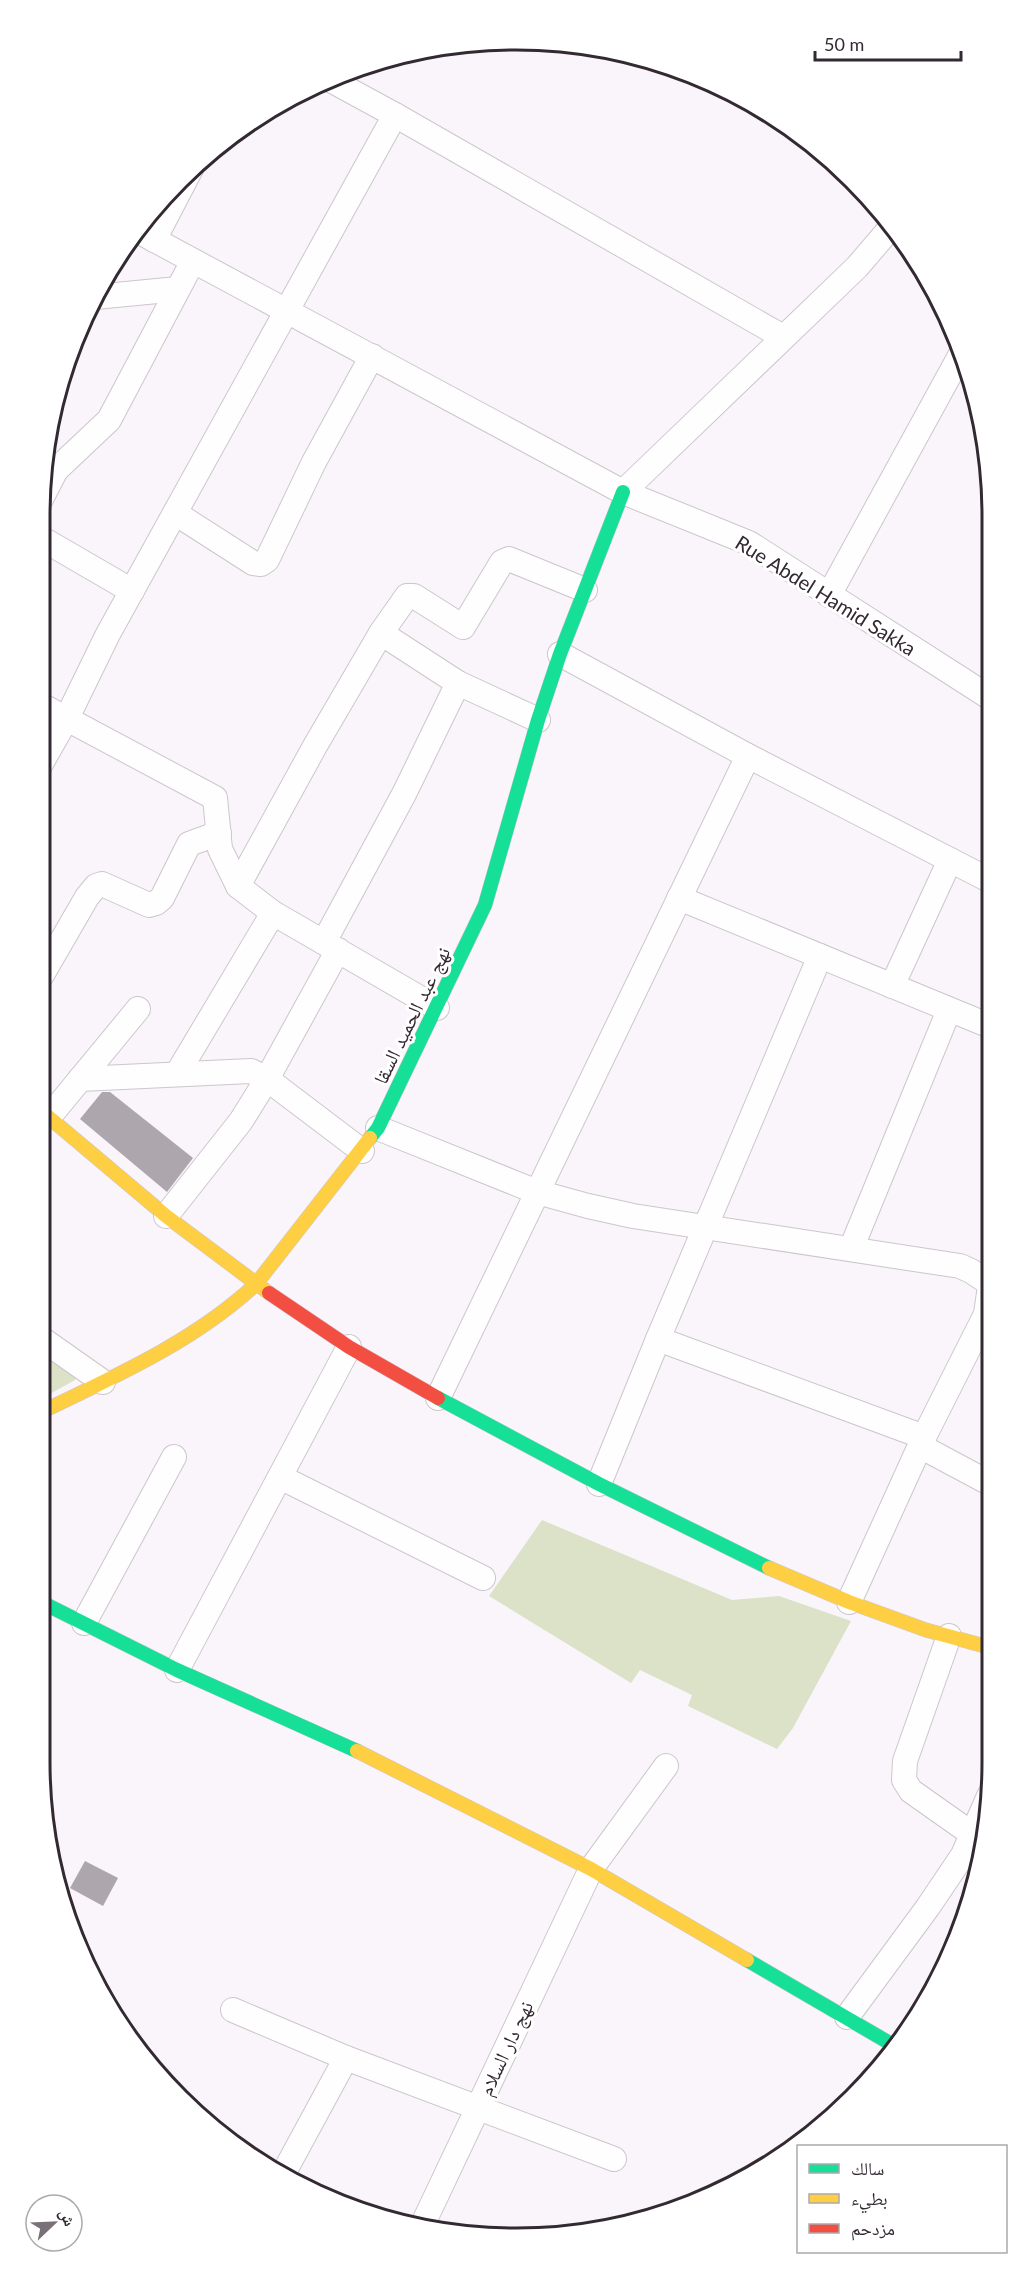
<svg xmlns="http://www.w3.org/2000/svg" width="1031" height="2277" viewBox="0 0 1031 2277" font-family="Lato,'Noto Naskh Arabic',sans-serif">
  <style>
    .green { fill: #dce2c7 }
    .building { fill: #aea6ad }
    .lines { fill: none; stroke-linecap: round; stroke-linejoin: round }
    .street-casing { stroke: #cdc6cd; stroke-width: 26 }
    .fast-casing { stroke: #cdc6cd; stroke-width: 15 }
    .slow-casing { stroke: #cdc6cd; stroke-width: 15 }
    .jam-casing { stroke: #cdc6cd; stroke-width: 15 }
    .street { stroke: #fefefe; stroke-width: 24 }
    .fast { stroke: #16e098; stroke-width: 14 }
    .slow { stroke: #ffcf43; stroke-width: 14 }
    .jam { stroke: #f24e42; stroke-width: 14 }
    .labels { text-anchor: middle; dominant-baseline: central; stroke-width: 6; stroke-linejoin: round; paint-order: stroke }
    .street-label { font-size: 20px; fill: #332932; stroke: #fff }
    .rim { fill: none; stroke: #332932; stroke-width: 3 }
  </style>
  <rect width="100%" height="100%" fill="#faf5fa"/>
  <g class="green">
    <polygon points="39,1348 76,1376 75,1380 39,1400"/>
    <polygon points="542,1520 732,1600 779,1596 851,1621 793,1728 777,1749 688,1706 692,1695 640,1670 631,1683 489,1596"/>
  </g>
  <g class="building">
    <polygon points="102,1092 110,1092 193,1158 167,1192 80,1119"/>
    <polygon points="85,1861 118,1878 103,1906 70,1888"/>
  </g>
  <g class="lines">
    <defs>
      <g id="street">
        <polyline points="327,78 395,115 783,337"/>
        <polyline points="136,230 623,492 749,543 989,697"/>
        <polyline points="154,240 192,167"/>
        <polyline points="95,297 178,289"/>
        <polyline points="43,477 56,470 109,420 193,261"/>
        <polyline points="623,492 857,267 893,225"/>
        <polyline points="40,501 56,470"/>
        <polyline points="175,513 253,563 261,564 267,560 314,462 372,356"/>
        <polyline points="39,537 132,591"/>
        <polyline points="829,595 961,354"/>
        <polyline points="381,633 458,683 538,720"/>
        <polyline points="560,654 748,756 989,880"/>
        <polyline points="39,704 215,798 220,849 238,886 273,913 437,1008"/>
        <polyline points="39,767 67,718 108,634 395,115"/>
        <polyline points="238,886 315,746 381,633 407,596 414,596 463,627 502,562 509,559 585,590"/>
        <polyline points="679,898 990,1026"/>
        <polyline points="324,942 404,794 458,683"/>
        <polyline points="39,980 87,897 96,886 102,884 149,905 156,903 162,898 189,844 219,833"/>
        <polyline points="892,986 950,860"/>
        <polyline points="177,1074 273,913"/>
        <polyline points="80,1079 251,1071 267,1079 362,1151"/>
        <polyline points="49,1117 138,1009"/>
        <polyline points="378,1128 537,1192 588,1206 633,1216 960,1266 971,1271 989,1283"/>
        <polyline points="166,1216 241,1121 267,1079 338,950"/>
        <polyline points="851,1249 949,1010"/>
        <polyline points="39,1337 103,1382"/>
        <polyline points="658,1339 924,1437"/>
        <polyline points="438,1398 748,756"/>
        <polyline points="920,1446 991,1484"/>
        <polyline points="280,1477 483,1578"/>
        <polyline points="599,1484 658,1339 820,956"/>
        <polyline points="849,1602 924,1437 986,1314 990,1286"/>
        <polyline points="84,1623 174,1457"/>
        <polyline points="949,1636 905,1761 904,1780 911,1791 972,1834"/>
        <polyline points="177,1670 349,1347"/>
        <polyline points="233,2010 346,2058 614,2159"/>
        <polyline points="847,2017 928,1907 963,1855 989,1796"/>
        <polyline points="282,2176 346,2058"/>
        <polyline points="421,2228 591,1869 666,1766"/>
      </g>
      <g id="fast">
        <polyline points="370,1138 378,1128 485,905 538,720 560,654 623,492"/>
        <polyline points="438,1398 599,1484 769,1568"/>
        <polyline points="39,1601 177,1670 357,1751"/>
        <polyline points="747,1960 893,2045"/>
      </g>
      <g id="slow">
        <polyline points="39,1109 166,1216 269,1293"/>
        <path d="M39 1413C114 1377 195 1341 256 1284L370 1138"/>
        <polyline points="769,1568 849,1602 926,1630 992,1648"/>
        <polyline points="357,1751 591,1869 747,1960"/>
      </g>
      <polyline id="jam" points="269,1293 349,1347 438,1398"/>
    </defs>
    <use href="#street" class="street-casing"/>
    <use href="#fast" class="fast-casing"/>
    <use href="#slow" class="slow-casing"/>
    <use href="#jam" class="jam-casing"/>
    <use href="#street" class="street"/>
    <use href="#fast" class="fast"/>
    <use href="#slow" class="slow"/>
    <use href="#jam" class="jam"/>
  </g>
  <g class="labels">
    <g class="street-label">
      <text transform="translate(826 595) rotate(32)">Rue Abdel Hamid Sakka</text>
      <text transform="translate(411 1015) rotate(-64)">نهج عبد الحميد السقا</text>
      <text transform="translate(505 2048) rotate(-65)">نهج دار السلام</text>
    </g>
  </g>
  <path d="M0 0H1031V2277H0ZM516 50H516A466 466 0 0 1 982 516V1762A466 466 0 0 1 516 2228H516A466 466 0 0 1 50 1762V516A466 466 0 0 1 516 50Z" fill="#fff" fill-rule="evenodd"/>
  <path class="rim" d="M516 50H516A466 466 0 0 1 982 516V1762A466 466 0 0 1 516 2228H516A466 466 0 0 1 50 1762V516A466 466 0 0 1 516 50Z"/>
  <rect x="797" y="2145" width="210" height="108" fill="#ffffff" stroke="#ada9ad" stroke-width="1.5"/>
  <rect x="809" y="2164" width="30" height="9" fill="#16e098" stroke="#ada9ad" stroke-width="1.5"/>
  <text x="851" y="2175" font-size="18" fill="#332932">سالك</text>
  <rect x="809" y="2194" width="30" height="9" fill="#ffcf43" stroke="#ada9ad" stroke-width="1.5"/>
  <text x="851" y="2205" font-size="18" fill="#332932">بطيء</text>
  <rect x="809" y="2224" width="30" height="9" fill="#f24e42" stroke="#ada9ad" stroke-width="1.5"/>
  <text x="851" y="2235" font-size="18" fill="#332932">مزدحم</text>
  <g transform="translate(54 2223) rotate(67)"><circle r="28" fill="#ffffff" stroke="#ada9ad" stroke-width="1.5"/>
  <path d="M0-4.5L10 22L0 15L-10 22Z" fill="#797078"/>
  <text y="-9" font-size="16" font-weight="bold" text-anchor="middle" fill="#332932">ش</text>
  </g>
  <path d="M815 51v9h146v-9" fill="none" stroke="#332932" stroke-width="3"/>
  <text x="824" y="51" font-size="18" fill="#332932" stroke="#ffffff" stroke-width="4.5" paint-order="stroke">50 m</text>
</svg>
